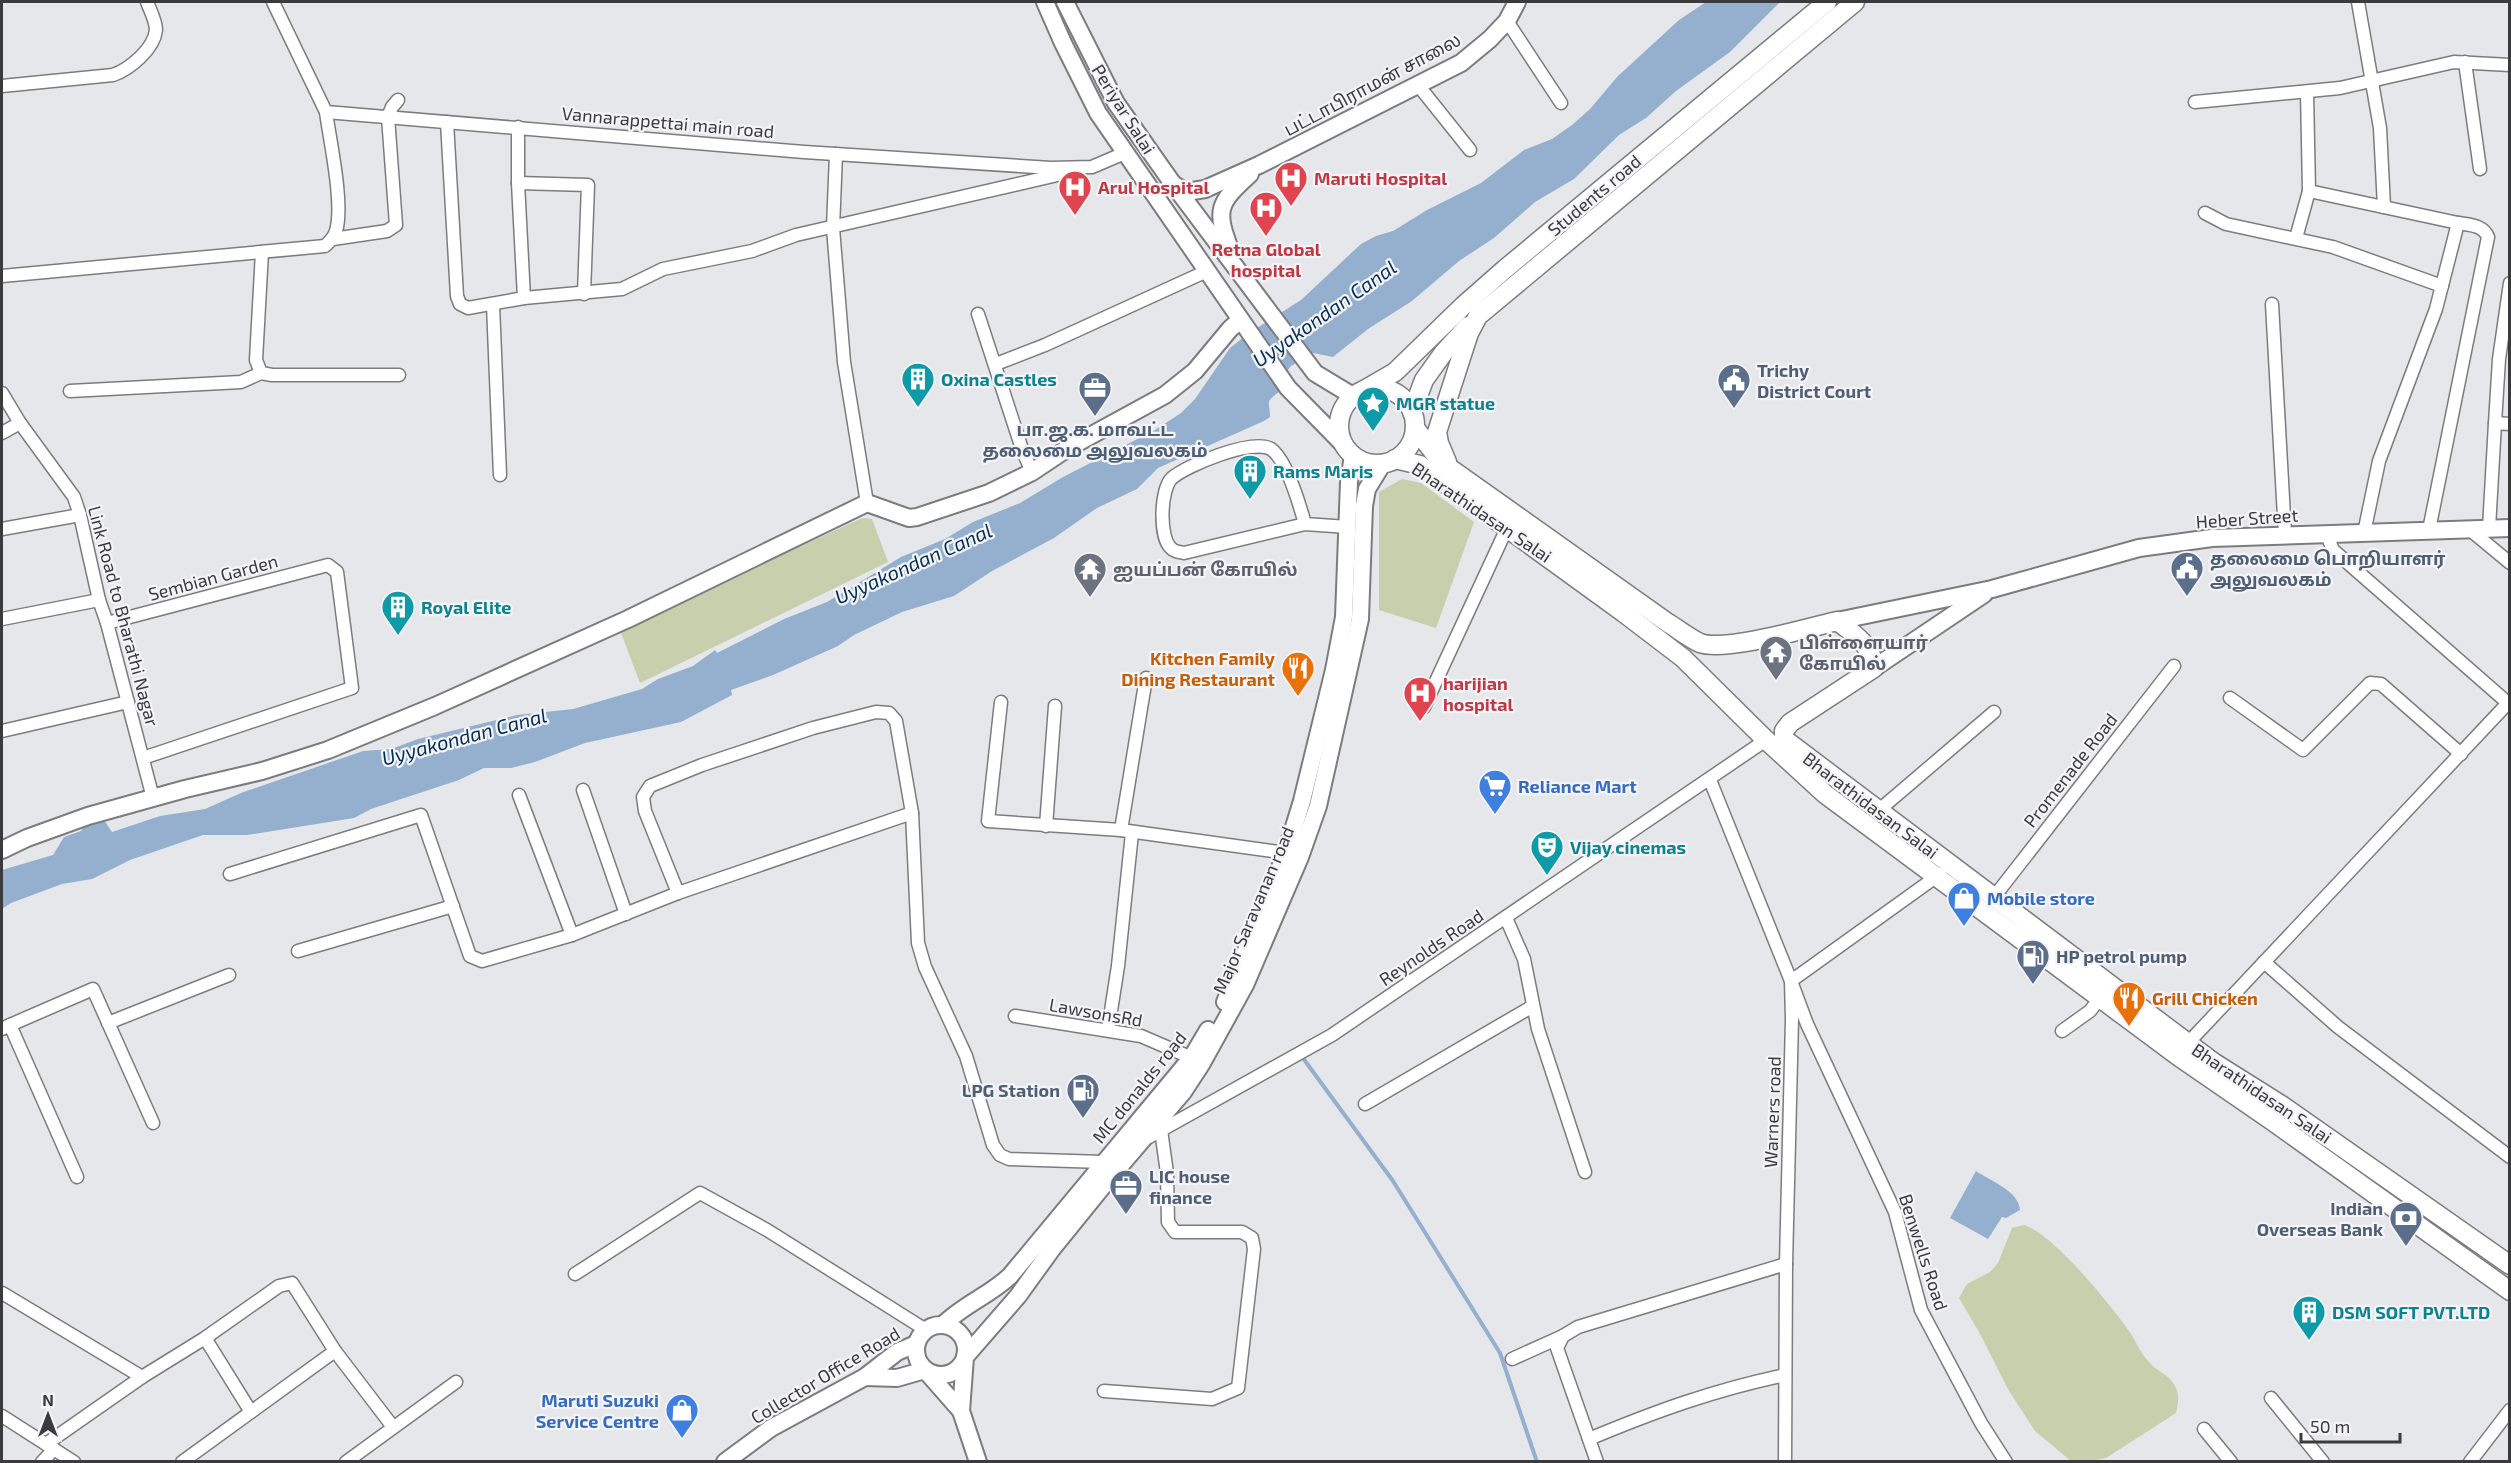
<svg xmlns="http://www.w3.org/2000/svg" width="2511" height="1463" viewBox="0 0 2511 1463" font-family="'Exo 2','Noto Sans Tamil',sans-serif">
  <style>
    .green { fill: #c7cfac }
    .water { fill: #95b0cf }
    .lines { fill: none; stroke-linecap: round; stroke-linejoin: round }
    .stream { stroke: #95b0cf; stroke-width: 4 }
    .street-casing { stroke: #7c7c80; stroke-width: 15 }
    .secondary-casing { stroke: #7c7c80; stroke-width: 20 }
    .primary-casing { stroke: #7c7c80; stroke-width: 21 }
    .street { stroke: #fff; stroke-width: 12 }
    .secondary { stroke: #fff; stroke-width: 16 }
    .primary { stroke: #fff; stroke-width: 18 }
    .labels { text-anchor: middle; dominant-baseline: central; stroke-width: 4.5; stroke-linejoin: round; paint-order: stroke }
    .street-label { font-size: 18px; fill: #3b3b3d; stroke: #f4f4f9 }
    .health-label { font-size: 18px; font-weight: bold; fill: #be3a42; stroke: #f4f4f9; text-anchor: start }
    .service-label { font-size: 18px; font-weight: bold; fill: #4e5e75; stroke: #f4f4f9; text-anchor: start }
    .culture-label { font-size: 18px; font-weight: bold; fill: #0d838f; stroke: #f4f4f9; text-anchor: start }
    .worship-label { font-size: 18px; font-weight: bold; fill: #5b616d; stroke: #f4f4f9; text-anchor: start }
    .food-label { font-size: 18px; font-weight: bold; fill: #c56008; stroke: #f4f4f9; text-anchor: end }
    .shop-label { font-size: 18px; font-weight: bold; fill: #366cbe; stroke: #f4f4f9; text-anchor: start }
    .water-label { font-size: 20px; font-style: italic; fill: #022d54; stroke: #f4f4f9 }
  </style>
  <rect width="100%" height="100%" fill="#e6e7eb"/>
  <g class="green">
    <polygon points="1402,479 1421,483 1474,522 1436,628 1379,610 1379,492"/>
    <polygon points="862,518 872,519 888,562 640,683 620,630"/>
    <path d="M2024 1225C2053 1234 2110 1304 2129 1331 2136 1341 2140 1353 2149 1362 2157 1372 2169 1374 2175 1386 2180 1395 2178 1404 2176 1413L2106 1458 2090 1461H2071L2035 1431 2009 1391 1979 1332 1959 1298 1967 1284 1990 1272 1998 1263 2012 1228Z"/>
  </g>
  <g class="water">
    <path d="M1706 2H1780L1730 52 1676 91 1646 118 1619 135 1574 179 1535 202 1494 238 1459 261 1412 301 1368 329 1333 357 1313 353 1291 366 1280 380 1279 392C1264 403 1270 401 1270 417L1264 421 1158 468 1137 489 1097 508 1054 538 992 571 954 596 902 612 854 635 838 646 773 675 731 690 732 695 681 722 585 743 535 762 511 768H484L459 780 371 809 354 818 247 835H203L130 860 92 879 62 884 11 903 2 909V870L53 855 64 837 81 831 84 826 104 820 112 832 160 816 205 809 241 793 363 751 391 749 418 739 517 715 573 709 642 689 658 679 693 666 715 650 717 653 784 619 827 602 901 557 945 539 973 522 1020 503 1063 477 1155 430 1181 413 1195 399 1230 348 1249 333 1301 300 1361 244 1376 236 1393 231 1427 210 1481 183 1524 150 1552 139 1572 125 1590 109 1617 77 1679 20Z"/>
    <path d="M1976 1171C1991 1181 2019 1191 2020 1210L2006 1218 2002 1217 1988 1239 1950 1218Z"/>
  </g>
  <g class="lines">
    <polyline class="stream" points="1300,1054 1393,1181 1500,1353 1537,1462"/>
    <defs>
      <g id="street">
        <polyline points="273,2 326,112 804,152 1051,168 1092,167 1127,152"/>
        <polyline points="2358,2 2380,128 2384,207"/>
        <polyline points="1507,21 1561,103"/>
        <polyline points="2465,62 2480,169"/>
        <polyline points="1418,85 1470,150"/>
        <path d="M2 86 113 75C130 69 154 49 156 30 156 21 150 10 147 2"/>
        <polyline points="2195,102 2340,88 2454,62 2510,65"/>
        <polyline points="447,122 457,296 460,304 468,308 524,298 622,289 663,269 752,251 796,235 1066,173"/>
        <polyline points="518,127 518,183 524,298"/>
        <polyline points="836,154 833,228 844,362 867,503"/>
        <polyline points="518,183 588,185 584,294"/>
        <polyline points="2309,191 2458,223 2436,309 2379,461 2364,533"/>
        <polyline points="2205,213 2226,224 2333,247 2442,286"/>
        <polyline points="2296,238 2309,191 2307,92"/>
        <polyline points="333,239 387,231 396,225 388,117 392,107 398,100"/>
        <polyline points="262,252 256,360 261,373 272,375 399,375"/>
        <path d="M2 276 325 246C330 241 334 238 336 231 344 204 330 142 326 112"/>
        <polyline points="2272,304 2285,534"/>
        <polyline points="493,305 500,475"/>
        <polyline points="978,314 1022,449 1032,472"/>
        <polyline points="996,364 1045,345 1207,271"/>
        <polyline points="70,391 241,382 261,373"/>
        <polyline points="2,393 20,423 74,497 80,515 99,600 107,623 153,798"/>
        <polyline points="2495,423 2499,359 2510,283"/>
        <polyline points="2,433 20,423"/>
        <path d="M1305 524 1184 553C1180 552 1174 552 1171 548 1159 538 1160 489 1172 478 1187 465 1253 438 1271 449 1287 460 1300 506 1305 524L1348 527"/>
        <polyline points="2489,528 2495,423 2510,424"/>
        <polyline points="2,529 80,515"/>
        <polyline points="2469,529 2510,563"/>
        <path d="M2429 530 2488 237C2483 225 2470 225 2458 223"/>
        <polyline points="2,619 99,600"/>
        <polyline points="107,623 328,565 337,572 352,688 143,758"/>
        <polyline points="2230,698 2303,750 2370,683 2381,684 2461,754"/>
        <polyline points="1001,702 988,821 1121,830 1286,853"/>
        <polyline points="1424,707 1507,528"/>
        <polyline points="2,731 128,702"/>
        <polyline points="1710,780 1791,981 1792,1019 1786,1264 1785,1462"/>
        <polyline points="583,790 626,914"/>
        <polyline points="519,795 572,935"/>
        <polyline points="1878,811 1994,712"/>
        <polyline points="1046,826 1055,706"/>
        <polyline points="1121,830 1146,678"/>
        <polyline points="230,874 421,815 470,956 482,961 572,935 678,893 912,813 918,943 925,967 966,1056 993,1145 1000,1155 1009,1159 1103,1162 1107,1160"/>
        <polyline points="1940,874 1791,981 1807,1024 1895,1212 1921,1310 1981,1423 2006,1462"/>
        <polyline points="678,893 645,811 643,797 650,786 702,765 813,728 876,712 889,713 896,721 912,813"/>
        <polyline points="1994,897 2174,666"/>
        <polyline points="1506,918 1524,959 1538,1029 1585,1172"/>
        <polyline points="298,951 453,906"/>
        <polyline points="2264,962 2338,1027 2510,1157"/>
        <polyline points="1015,1016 1141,1036 1199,1061"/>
        <polyline points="108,1023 229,975"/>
        <polyline points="10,1025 93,989 153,1123"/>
        <polyline points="2,1029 10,1025 77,1177"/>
        <polyline points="1108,1030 1118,966 1132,833"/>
        <polyline points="2062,1031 2090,1011 2100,998"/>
        <polyline points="2188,1043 2508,703 2333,550 2326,533"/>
        <polyline points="1365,1104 1533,1006"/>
        <polyline points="1149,1137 1332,1035 1766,740"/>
        <polyline points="575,1274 700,1193 767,1230 926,1330"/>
        <polyline points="2,1293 142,1377 46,1444"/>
        <polyline points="205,1338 251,1412"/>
        <polyline points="1512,1359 1563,1336"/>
        <polyline points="142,1377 205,1338 279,1286 292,1283 335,1351 393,1427"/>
        <polyline points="1104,1391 1212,1399 1238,1388 1254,1249 1252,1238 1242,1232 1175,1232 1168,1222 1167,1173 1161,1130"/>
        <polyline points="2271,1398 2323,1462"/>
        <polyline points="2,1416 74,1462"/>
        <polyline points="2204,1429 2231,1462"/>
        <path d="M1589 1439C1656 1411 1714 1390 1785 1375"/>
        <polyline points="42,1462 54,1449"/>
        <polyline points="182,1462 335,1351"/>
        <polyline points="346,1462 456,1382"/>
        <polyline points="1597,1462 1557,1348 1563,1336 1578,1327 1786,1264"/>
        <polyline points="2470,1462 2510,1410"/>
      </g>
      <g id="secondary">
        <polyline points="1045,2 1063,43 1098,113 1288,388 1343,444"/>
        <polyline points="1065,2 1116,103 1173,184 1315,373 1353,396"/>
        <polyline points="1173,184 1186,192 1205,189 1259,165 1461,63 1490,39 1507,21 1517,2"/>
        <path d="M1231 252C1215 210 1217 204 1250 174"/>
        <polyline points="1837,621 1992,589 2139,548 2212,538 2510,528"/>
        <polyline points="1874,668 1984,594"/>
        <polyline points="2,850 27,838 88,816 185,789 262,771 328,750 435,706 628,619 867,503 909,518 917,517 989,493 1032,472 1068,448 1165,395 1195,371 1230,329 1240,320"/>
        <polyline points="1225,1002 1286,853 1302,801 1334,670 1344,617 1349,482 1353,455"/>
        <path d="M943 1325C963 1305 990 1295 1010 1276L1192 1057 1208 1030"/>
        <circle cx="941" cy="1350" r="25"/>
        <polyline points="865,1377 897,1378 925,1370 961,1411"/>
        <polyline points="725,1462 771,1428 865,1377 897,1352 916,1344"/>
        <polyline points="978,1462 961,1411 965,1357 1018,1296 1052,1249 1103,1186 1183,1092 1202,1063 1245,985 1300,857 1318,806 1360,619 1364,506 1367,489 1383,463"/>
      </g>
      <g id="primary">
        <circle cx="1377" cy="426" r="38"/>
        <polyline points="1364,390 1395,372 1463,306 1505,269 1827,2"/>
        <polyline points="1412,412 1424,380 1444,352 1468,326"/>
        <path d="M1415 428 1438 458 1451 469 1668 623C1678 629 1689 638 1700 643 1725 652 1808 628 1837 621 1853 633 1873 646 1874 668L1790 723 1784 731V739L2213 1062 2283 1106 2510 1265"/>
        <polyline points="1395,459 1420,465 1624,613 1683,658 1766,740 1825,794 2178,1056 2271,1120 2510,1291"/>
        <polyline points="1447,462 1439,443 1437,432 1469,333 1478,316 1855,2"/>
      </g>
    </defs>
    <use href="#street" class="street-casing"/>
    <use href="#secondary" class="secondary-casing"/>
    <use href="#primary" class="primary-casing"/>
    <use href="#street" class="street"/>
    <use href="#secondary" class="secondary"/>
    <use href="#primary" class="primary"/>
  </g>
  <defs>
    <symbol id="hospital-pin" viewBox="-11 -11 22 30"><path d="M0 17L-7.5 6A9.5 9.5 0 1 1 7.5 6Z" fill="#e0444e" stroke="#f4f4f9"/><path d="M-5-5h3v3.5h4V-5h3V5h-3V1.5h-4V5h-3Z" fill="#fff"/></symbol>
    <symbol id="building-pin" viewBox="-11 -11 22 30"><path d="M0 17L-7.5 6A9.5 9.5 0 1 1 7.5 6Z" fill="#0f9aa8" stroke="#f4f4f9"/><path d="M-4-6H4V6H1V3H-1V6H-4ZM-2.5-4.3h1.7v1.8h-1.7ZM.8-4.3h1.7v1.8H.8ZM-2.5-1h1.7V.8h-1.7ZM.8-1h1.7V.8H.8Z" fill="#fff"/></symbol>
    <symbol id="civic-pin" viewBox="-11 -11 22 30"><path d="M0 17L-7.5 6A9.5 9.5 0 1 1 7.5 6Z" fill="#5c6f8a" stroke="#f4f4f9"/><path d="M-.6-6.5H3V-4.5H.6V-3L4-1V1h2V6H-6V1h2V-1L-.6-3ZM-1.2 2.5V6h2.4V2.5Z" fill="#fff"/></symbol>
    <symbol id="office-pin" viewBox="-11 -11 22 30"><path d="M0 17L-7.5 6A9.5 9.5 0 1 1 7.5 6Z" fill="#5c6f8a" stroke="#f4f4f9"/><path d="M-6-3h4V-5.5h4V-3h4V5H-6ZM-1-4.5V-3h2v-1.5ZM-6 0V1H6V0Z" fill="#fff"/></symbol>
    <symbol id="sight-pin" viewBox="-11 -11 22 30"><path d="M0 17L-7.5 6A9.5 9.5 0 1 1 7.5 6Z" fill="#0f9aa8" stroke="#f4f4f9"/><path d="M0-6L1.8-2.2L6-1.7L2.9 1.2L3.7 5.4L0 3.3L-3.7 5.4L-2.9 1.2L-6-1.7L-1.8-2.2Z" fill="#fff"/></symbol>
    <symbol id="temple-pin" viewBox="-11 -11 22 30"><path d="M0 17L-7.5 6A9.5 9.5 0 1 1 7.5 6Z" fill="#6b7280" stroke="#f4f4f9"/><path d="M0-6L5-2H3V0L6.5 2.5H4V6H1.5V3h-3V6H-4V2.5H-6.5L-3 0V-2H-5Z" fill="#fff"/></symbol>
    <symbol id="restaurant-pin" viewBox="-11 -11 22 30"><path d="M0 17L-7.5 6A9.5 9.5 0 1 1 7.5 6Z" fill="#e8710a" stroke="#f4f4f9"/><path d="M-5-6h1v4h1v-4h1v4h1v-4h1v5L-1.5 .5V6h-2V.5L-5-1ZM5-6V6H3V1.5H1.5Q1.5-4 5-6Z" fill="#fff"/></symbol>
    <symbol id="supermarket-pin" viewBox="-11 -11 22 30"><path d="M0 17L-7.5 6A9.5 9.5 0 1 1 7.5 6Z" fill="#3f7fe0" stroke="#f4f4f9"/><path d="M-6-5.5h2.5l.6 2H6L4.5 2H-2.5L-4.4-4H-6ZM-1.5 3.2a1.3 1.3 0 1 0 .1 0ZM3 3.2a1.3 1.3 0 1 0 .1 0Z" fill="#fff"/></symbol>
    <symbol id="theatre-pin" viewBox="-11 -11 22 30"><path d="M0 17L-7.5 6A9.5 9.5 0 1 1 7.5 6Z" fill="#0f9aa8" stroke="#f4f4f9"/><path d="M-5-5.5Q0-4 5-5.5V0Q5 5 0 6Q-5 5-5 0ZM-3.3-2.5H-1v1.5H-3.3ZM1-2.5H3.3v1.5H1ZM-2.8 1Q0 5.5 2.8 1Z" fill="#fff"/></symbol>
    <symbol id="shop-pin" viewBox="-11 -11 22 30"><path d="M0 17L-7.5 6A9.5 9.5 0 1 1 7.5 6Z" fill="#3f7fe0" stroke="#f4f4f9"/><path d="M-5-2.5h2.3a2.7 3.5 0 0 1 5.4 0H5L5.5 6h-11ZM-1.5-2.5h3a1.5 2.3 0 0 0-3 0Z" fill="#fff"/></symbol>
    <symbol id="fuel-pin" viewBox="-11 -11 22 30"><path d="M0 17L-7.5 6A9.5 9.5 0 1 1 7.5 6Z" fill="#5c6f8a" stroke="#f4f4f9"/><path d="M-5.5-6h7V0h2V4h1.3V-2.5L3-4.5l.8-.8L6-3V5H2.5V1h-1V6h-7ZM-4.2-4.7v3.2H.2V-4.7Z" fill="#fff"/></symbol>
    <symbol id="bank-pin" viewBox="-11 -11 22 30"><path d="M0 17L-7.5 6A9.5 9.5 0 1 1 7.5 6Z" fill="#5c6f8a" stroke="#f4f4f9"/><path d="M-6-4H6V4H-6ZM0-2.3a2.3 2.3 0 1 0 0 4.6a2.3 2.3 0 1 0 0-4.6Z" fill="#fff"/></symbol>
  </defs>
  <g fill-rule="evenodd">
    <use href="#hospital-pin" x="1272" y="159" width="38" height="52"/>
    <use href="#hospital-pin" x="1056" y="168" width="38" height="52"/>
    <use href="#hospital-pin" x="1247" y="189" width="38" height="52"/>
    <use href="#building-pin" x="899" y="360" width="38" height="52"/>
    <use href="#civic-pin" x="1715" y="361" width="38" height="52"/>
    <use href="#office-pin" x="1076" y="369" width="38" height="52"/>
    <use href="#sight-pin" x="1354" y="384" width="38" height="52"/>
    <use href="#building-pin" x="1231" y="452" width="38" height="52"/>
    <use href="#civic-pin" x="2168" y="549" width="38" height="52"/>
    <use href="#temple-pin" x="1071" y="550" width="38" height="52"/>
    <use href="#building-pin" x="379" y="588" width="38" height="52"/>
    <use href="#temple-pin" x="1757" y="633" width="38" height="52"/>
    <use href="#restaurant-pin" x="1279" y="649" width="38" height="52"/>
    <use href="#hospital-pin" x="1401" y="674" width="38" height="52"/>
    <use href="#supermarket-pin" x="1476" y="767" width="38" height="52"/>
    <use href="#theatre-pin" x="1528" y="828" width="38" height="52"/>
    <use href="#shop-pin" x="1945" y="879" width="38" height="52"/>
    <use href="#fuel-pin" x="2014" y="937" width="38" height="52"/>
    <use href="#restaurant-pin" x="2110" y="979" width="38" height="52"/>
    <use href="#fuel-pin" x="1064" y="1071" width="38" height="52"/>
    <use href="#office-pin" x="1107" y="1167" width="38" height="52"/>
    <use href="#bank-pin" x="2387" y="1199" width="38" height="52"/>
    <use href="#building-pin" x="2290" y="1293" width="38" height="52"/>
    <use href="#shop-pin" x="663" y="1391" width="38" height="52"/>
  </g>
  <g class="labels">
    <g class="street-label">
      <text transform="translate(1372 84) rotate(-28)">பட்டாபிராமன் சாலை</text>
      <text transform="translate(1124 109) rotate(58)">Periyar Salai</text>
      <text transform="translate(668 122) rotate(5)">Vannarappettai main road</text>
      <text transform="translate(1594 195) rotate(-40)">Students road</text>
      <text transform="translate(1482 512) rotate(34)">Bharathidasan Salai</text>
      <text transform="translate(2247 518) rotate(-4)">Heber Street</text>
      <text transform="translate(213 577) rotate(-15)">Sembian Garden</text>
      <text transform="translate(124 616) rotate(75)">Link Road to Bharathi Nagar</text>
      <text transform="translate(2070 770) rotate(-52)">Promenade Road</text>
      <text transform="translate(1871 805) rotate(37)">Bharathidasan Salai</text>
      <text transform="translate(1253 910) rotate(-67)">Major Saravanan road</text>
      <text transform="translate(1431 947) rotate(-34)">Reynolds Road</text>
      <text transform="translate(1096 1012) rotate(10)">LawsonsRd</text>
      <text transform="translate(1139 1087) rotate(-51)">MC donalds road</text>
      <text transform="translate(2262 1093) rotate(34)">Bharathidasan Salai</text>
      <text transform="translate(1772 1112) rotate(-88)">Warners road</text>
      <text transform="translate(1924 1252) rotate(72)">Benwells Road</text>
      <text transform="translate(825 1375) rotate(-31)">Collector Office Road</text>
    </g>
    <g class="health-label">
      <text x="1314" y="178">Maruti Hospital</text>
      <text x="1098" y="187">Arul Hospital</text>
      <text x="1266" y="249" text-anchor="middle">Retna Global<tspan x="1266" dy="21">hospital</tspan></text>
      <text x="1443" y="683">harijian<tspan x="1443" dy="21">hospital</tspan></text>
    </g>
    <g class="service-label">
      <text x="1757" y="370">Trichy<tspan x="1757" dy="21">District Court</tspan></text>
      <text x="1095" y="429" text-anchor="middle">பா.ஜ.க. மாவட்ட<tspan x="1095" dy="21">தலைமை அலுவலகம்</tspan></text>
      <text x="2210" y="558">தலைமை பொறியாளர்<tspan x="2210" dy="21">அலுவலகம்</tspan></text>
      <text x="2056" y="956">HP petrol pump</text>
      <text x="1060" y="1090" text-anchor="end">LPG Station</text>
      <text x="1149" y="1176">LIC house<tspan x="1149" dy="21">finance</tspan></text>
      <text x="2383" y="1208" text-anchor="end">Indian<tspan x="2383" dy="21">Overseas Bank</tspan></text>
    </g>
    <g class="culture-label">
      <text x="941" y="379">Oxina Castles</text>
      <text x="1396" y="403">MGR statue</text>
      <text x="1273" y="471">Rams Maris</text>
      <text x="421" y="607">Royal Elite</text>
      <text x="1570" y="847">Vijay cinemas</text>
      <text x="2332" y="1312">DSM SOFT PVT.LTD</text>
    </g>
    <g class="worship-label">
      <text x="1113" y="569">ஐயப்பன் கோயில்</text>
      <text x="1799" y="642">பிள்ளையார்<tspan x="1799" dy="21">கோயில்</tspan></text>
    </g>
    <g class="food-label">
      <text x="1275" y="658">Kitchen Family<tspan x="1275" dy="21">Dining Restaurant</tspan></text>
      <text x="2152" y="998" text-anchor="start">Grill Chicken</text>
    </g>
    <g class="shop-label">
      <text x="1518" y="786">Reliance Mart</text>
      <text x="1987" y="898">Mobile store</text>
      <text x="659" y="1400" text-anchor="end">Maruti Suzuki<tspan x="659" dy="21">Service Centre</tspan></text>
    </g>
    <g class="water-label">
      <text transform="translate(1324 313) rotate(-35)">Uyyakondan Canal</text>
      <text transform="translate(913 563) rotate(-24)">Uyyakondan Canal</text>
      <text transform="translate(464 736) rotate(-15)">Uyyakondan Canal</text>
    </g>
  </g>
  <rect width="2511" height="1463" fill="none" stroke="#3b3b3d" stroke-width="6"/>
  <g transform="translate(48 1415)" stroke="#f4f4f9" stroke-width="4.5" paint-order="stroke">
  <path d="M0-4.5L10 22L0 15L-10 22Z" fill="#3b3b3d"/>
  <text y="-9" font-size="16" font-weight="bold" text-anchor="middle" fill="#3b3b3d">N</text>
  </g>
  <path d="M2301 1433v9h99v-9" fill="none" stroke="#3b3b3d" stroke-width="3"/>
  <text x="2310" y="1433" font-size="18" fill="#3b3b3d" stroke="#f4f4f9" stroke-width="4.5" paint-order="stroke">50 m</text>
</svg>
